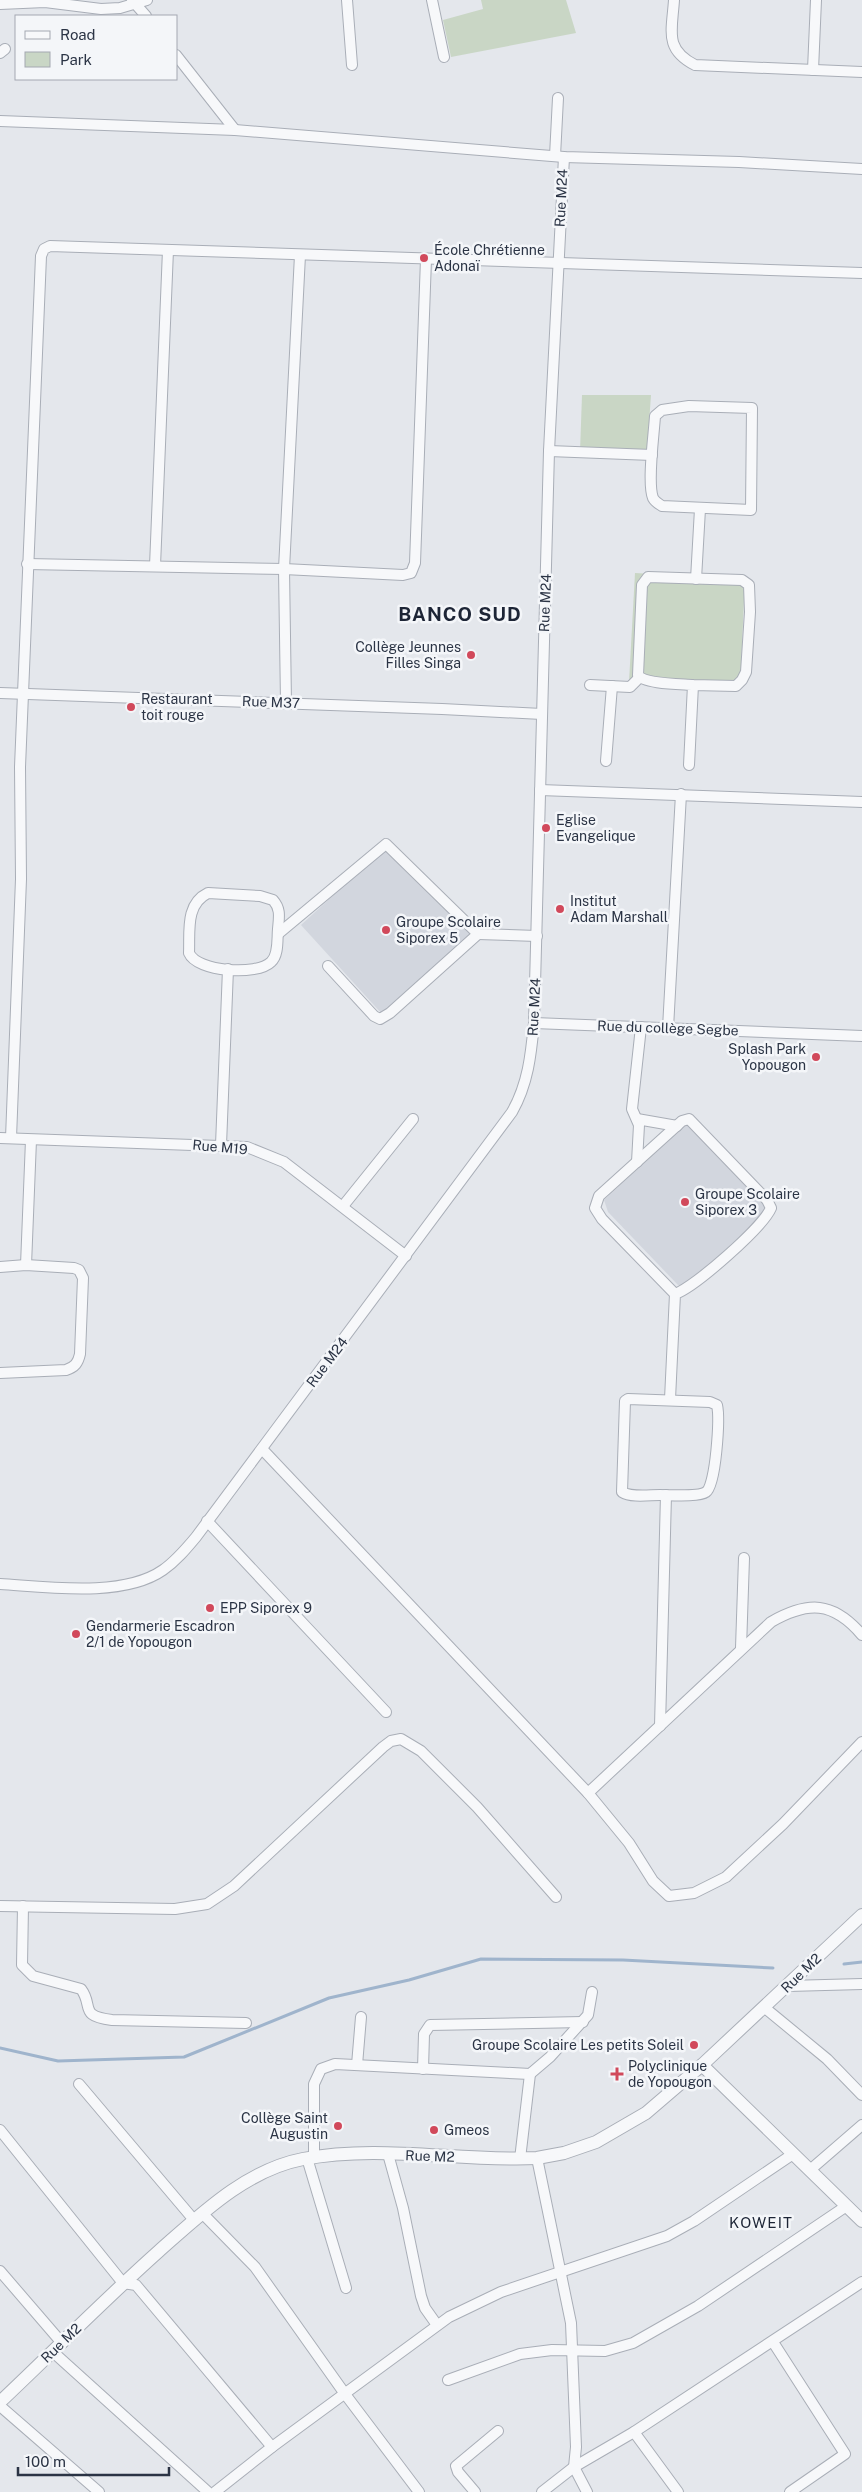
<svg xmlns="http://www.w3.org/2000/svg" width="862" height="2492" viewBox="0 0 862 2492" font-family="'Public Sans',sans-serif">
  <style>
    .built { fill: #d2d6de }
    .green { fill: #c9d6c5 }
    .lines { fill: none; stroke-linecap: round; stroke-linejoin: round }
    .stream { stroke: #9fb4cc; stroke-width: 3 }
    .minor-casing { stroke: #a9aeb7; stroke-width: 12 }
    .tertiary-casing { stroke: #a9aeb7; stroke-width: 14 }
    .minor { stroke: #f7f8fa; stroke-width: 10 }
    .tertiary { stroke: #f7f8fa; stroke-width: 12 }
    .poi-dot { fill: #d1495b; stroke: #f4f6f9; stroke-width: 2 }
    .labels { text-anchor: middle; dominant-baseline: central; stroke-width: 5; stroke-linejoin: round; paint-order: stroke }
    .street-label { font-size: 14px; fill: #2b3445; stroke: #f4f6f9 }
    .poi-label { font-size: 14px; fill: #2b3445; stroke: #f4f6f9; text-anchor: start }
    .neighbourhood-label { font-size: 15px; letter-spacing: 1px; fill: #1d2536; stroke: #f4f6f9 }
    .district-label { font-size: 19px; font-weight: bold; letter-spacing: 1px; fill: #1d2536; stroke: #f4f6f9 }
  </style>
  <rect width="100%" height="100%" fill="#e4e7ec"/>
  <g class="built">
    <polygon points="387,846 472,935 383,1015 301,925"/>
    <polygon points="689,1121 764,1199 767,1212 693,1282 682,1286 678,1285 608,1212 604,1200"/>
  </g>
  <g class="green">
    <polygon points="481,0 566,0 576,33 451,57 443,20 483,9"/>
    <polygon points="582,395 651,395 647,452 580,452"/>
    <polygon points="635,573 745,579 740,688 629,682"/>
  </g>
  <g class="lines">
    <g class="stream">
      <polyline points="844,1964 862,1962"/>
      <polyline points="0,2048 58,2061 184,2057 329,1998 409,1980 481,1959 623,1960 773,1968"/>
    </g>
    <defs>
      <g id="minor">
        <polyline points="132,0 146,16"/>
        <polyline points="347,0 352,65"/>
        <polyline points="432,0 444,57"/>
        <path d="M674 0C672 31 664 49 695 65L862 72"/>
        <polyline points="0,4 45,2 101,9 120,8 147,0"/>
        <polyline points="0,53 5,49"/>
        <polyline points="176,55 235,130"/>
        <polyline points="813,70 816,0"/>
        <polyline points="0,121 235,130 564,157 739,162 862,169"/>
        <polyline points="555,156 558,98"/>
        <path d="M689 406 752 408 751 510 662 506C659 504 655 502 653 498 647 483 654 434 655 416L662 410Z"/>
        <polyline points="549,451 652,455"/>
        <polyline points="27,564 284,569 403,575 411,573 415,563 426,259"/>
        <polyline points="155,566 168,250"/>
        <polyline points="696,579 700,509"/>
        <polyline points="590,685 630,687 639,678"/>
        <polyline points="0,693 442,709 542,714"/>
        <polyline points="286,703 284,569 300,255"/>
        <polyline points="606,761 612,686"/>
        <path d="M689 765 693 685 736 686 742 680 746 672 750 612 749 585 742 580 648 577 642 585 638 675C644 684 681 684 693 685"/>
        <polyline points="540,790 862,802"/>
        <path d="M208 893 260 896 273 900C281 909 279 917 278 929 277 939 279 955 271 962 257 976 197 972 189 953 190 932 185 904 208 893Z"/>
        <polyline points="278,934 386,844 478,934 537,936"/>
        <polyline points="328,966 374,1016 380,1019 390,1013 478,934"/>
        <polyline points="534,1023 862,1036"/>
        <polyline points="668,1028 681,794"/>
        <polyline points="637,1119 677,1126"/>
        <polyline points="0,1138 247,1147 284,1162 406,1256"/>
        <polyline points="11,1138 21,879 20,767 41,256 44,249 50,246 862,273"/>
        <polyline points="221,1145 228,969"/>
        <polyline points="637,1162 639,1125 632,1109 641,1027"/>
        <polyline points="343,1206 413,1119"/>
        <polyline points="26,1265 31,1140"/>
        <path d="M0 1267 26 1265 74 1268 79 1270 83 1278 80 1354C78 1363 75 1367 66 1370L0 1373"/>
        <path d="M628 1399 710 1402 717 1405C720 1418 716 1485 706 1492 699 1497 670 1495 660 1495 649 1495 632 1498 622 1492L625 1401Z"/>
        <path d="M670 1399 675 1294 602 1219 595 1208 599 1196 682 1121 689 1119 767 1200 771 1208C763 1227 695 1287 675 1294"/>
        <polyline points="262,1449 588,1793 629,1843 653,1881 669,1896 694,1893 726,1877 783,1824 862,1742"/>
        <polyline points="207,1521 386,1712"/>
        <path d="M0 1584C47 1587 123 1598 163 1570 176 1561 186 1549 196 1537L512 1112C528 1084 531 1055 534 1023L549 451 564 157"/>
        <polyline points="741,1648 744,1558"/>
        <polyline points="660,1726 666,1495"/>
        <path d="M588 1793 771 1622C808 1601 833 1601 862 1635"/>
        <polyline points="0,1906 175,1909 207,1904 234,1886 383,1747 391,1741 401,1739 421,1751 477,1807 556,1897"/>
        <path d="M23 1906 22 1965 33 1976 81 1989C94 2006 78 2016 112 2020L246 2023"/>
        <polyline points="788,1986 862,1984"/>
        <polyline points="765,2008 827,2059 862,2095"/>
        <polyline points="357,2065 361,2017"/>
        <polyline points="423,2069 424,2034 430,2025 583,2022"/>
        <polyline points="79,2084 194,2220"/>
        <polyline points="0,2130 123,2283 136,2285 272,2447"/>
        <polyline points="388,2154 403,2208 421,2296 425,2308 437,2325"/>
        <polyline points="314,2157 314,2084 321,2069 335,2064 530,2074 550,2057 588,2015 592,1992"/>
        <polyline points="307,2158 346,2288"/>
        <polyline points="537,2158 571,2323 576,2447 574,2467 587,2492"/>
        <polyline points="520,2159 530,2074"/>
        <polyline points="810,2170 862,2125"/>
        <polyline points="202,2213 255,2267 345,2394 419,2492"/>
        <polyline points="0,2271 62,2343"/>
        <polyline points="773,2342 845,2454 790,2492"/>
        <polyline points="53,2352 208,2492"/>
        <polyline points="448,2380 520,2354 552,2350 605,2351 633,2343 698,2306 845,2207"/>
        <polyline points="0,2406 99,2492"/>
        <polyline points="634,2432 678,2492"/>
        <polyline points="215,2492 272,2447 449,2317 501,2292 667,2236 694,2221 793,2154"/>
        <polyline points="475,2492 458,2472 456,2466 498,2431"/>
        <polyline points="542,2492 574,2467 634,2432 862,2282"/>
      </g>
      <g id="tertiary">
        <polyline points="702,2065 862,2221"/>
        <path d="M0 2402C53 2352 104 2300 159 2251 201 2214 246 2170 303 2159 380 2144 460 2162 537 2158L564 2153 596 2142 646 2113 702 2065 862 1915"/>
      </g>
    </defs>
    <use href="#minor" class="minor-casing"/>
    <use href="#tertiary" class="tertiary-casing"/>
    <use href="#minor" class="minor"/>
    <use href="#tertiary" class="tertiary"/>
  </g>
  <g class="poi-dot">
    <circle cx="424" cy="258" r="5"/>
    <circle cx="471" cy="655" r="5"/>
    <circle cx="131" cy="707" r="5"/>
    <circle cx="546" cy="828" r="5"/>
    <circle cx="560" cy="909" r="5"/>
    <circle cx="386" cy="930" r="5"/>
    <circle cx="816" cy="1057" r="5"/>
    <circle cx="685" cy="1202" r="5"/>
    <circle cx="210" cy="1608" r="5"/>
    <circle cx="76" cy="1634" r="5"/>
    <circle cx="694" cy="2045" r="5"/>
    <path d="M614.5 2066.5h5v5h5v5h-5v5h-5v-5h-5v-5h5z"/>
    <circle cx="338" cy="2126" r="5"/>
    <circle cx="434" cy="2130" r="5"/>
  </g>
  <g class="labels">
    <g class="street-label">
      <text transform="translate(561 198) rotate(-87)">Rue M24</text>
      <text transform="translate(545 603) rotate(-88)">Rue M24</text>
      <text transform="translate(271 702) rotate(2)">Rue M37</text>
      <text transform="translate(534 1007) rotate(-87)">Rue M24</text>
      <text transform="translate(668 1028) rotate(2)">Rue du collège Segbe</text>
      <text transform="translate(220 1147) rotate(5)">Rue M19</text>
      <text transform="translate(327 1362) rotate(-53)">Rue M24</text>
      <text transform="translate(801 1973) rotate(-44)">Rue M2</text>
      <text transform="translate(430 2156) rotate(2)">Rue M2</text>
      <text transform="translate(61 2343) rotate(-44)">Rue M2</text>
    </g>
    <g class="poi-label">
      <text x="434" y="250">École Chrétienne<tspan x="434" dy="16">Adonaï</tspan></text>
      <text x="461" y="647" text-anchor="end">Collège Jeunnes<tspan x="461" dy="16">Filles Singa</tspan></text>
      <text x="141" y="699">Restaurant<tspan x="141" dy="16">toit rouge</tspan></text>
      <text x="556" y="820">Eglise<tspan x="556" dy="16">Evangelique</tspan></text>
      <text x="570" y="901">Institut<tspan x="570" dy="16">Adam Marshall</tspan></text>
      <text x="396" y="922">Groupe Scolaire<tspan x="396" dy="16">Siporex 5</tspan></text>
      <text x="806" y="1049" text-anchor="end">Splash Park<tspan x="806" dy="16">Yopougon</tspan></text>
      <text x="695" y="1194">Groupe Scolaire<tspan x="695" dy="16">Siporex 3</tspan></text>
      <text x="220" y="1608">EPP Siporex 9</text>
      <text x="86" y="1626">Gendarmerie Escadron<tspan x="86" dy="16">2/1 de Yopougon</tspan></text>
      <text x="684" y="2045" text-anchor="end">Groupe Scolaire Les petits Soleil</text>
      <text x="628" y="2066">Polyclinique<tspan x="628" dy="16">de Yopougon</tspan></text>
      <text x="328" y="2118" text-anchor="end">Collège Saint<tspan x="328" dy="16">Augustin</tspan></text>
      <text x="444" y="2130">Gmeos</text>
    </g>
    <g class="neighbourhood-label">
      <text x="761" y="2222">KOWEIT</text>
    </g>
    <g class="district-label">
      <text x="460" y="614">BANCO SUD</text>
    </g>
  </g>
  <rect x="15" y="15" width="162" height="65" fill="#f4f6f9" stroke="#a4a8b1"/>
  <rect x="25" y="31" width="25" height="8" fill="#f7f8fa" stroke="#a4a8b1"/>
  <text x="60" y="40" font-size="15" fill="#2b3445">Road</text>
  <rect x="25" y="52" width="25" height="15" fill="#c9d6c5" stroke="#a4a8b1"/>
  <text x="60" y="65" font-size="15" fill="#2b3445">Park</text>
  <path d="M18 2467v8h151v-8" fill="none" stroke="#2b3445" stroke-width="2.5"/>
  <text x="25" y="2467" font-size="15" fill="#2b3445" stroke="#f4f6f9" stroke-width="4" paint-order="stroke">100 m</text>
</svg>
